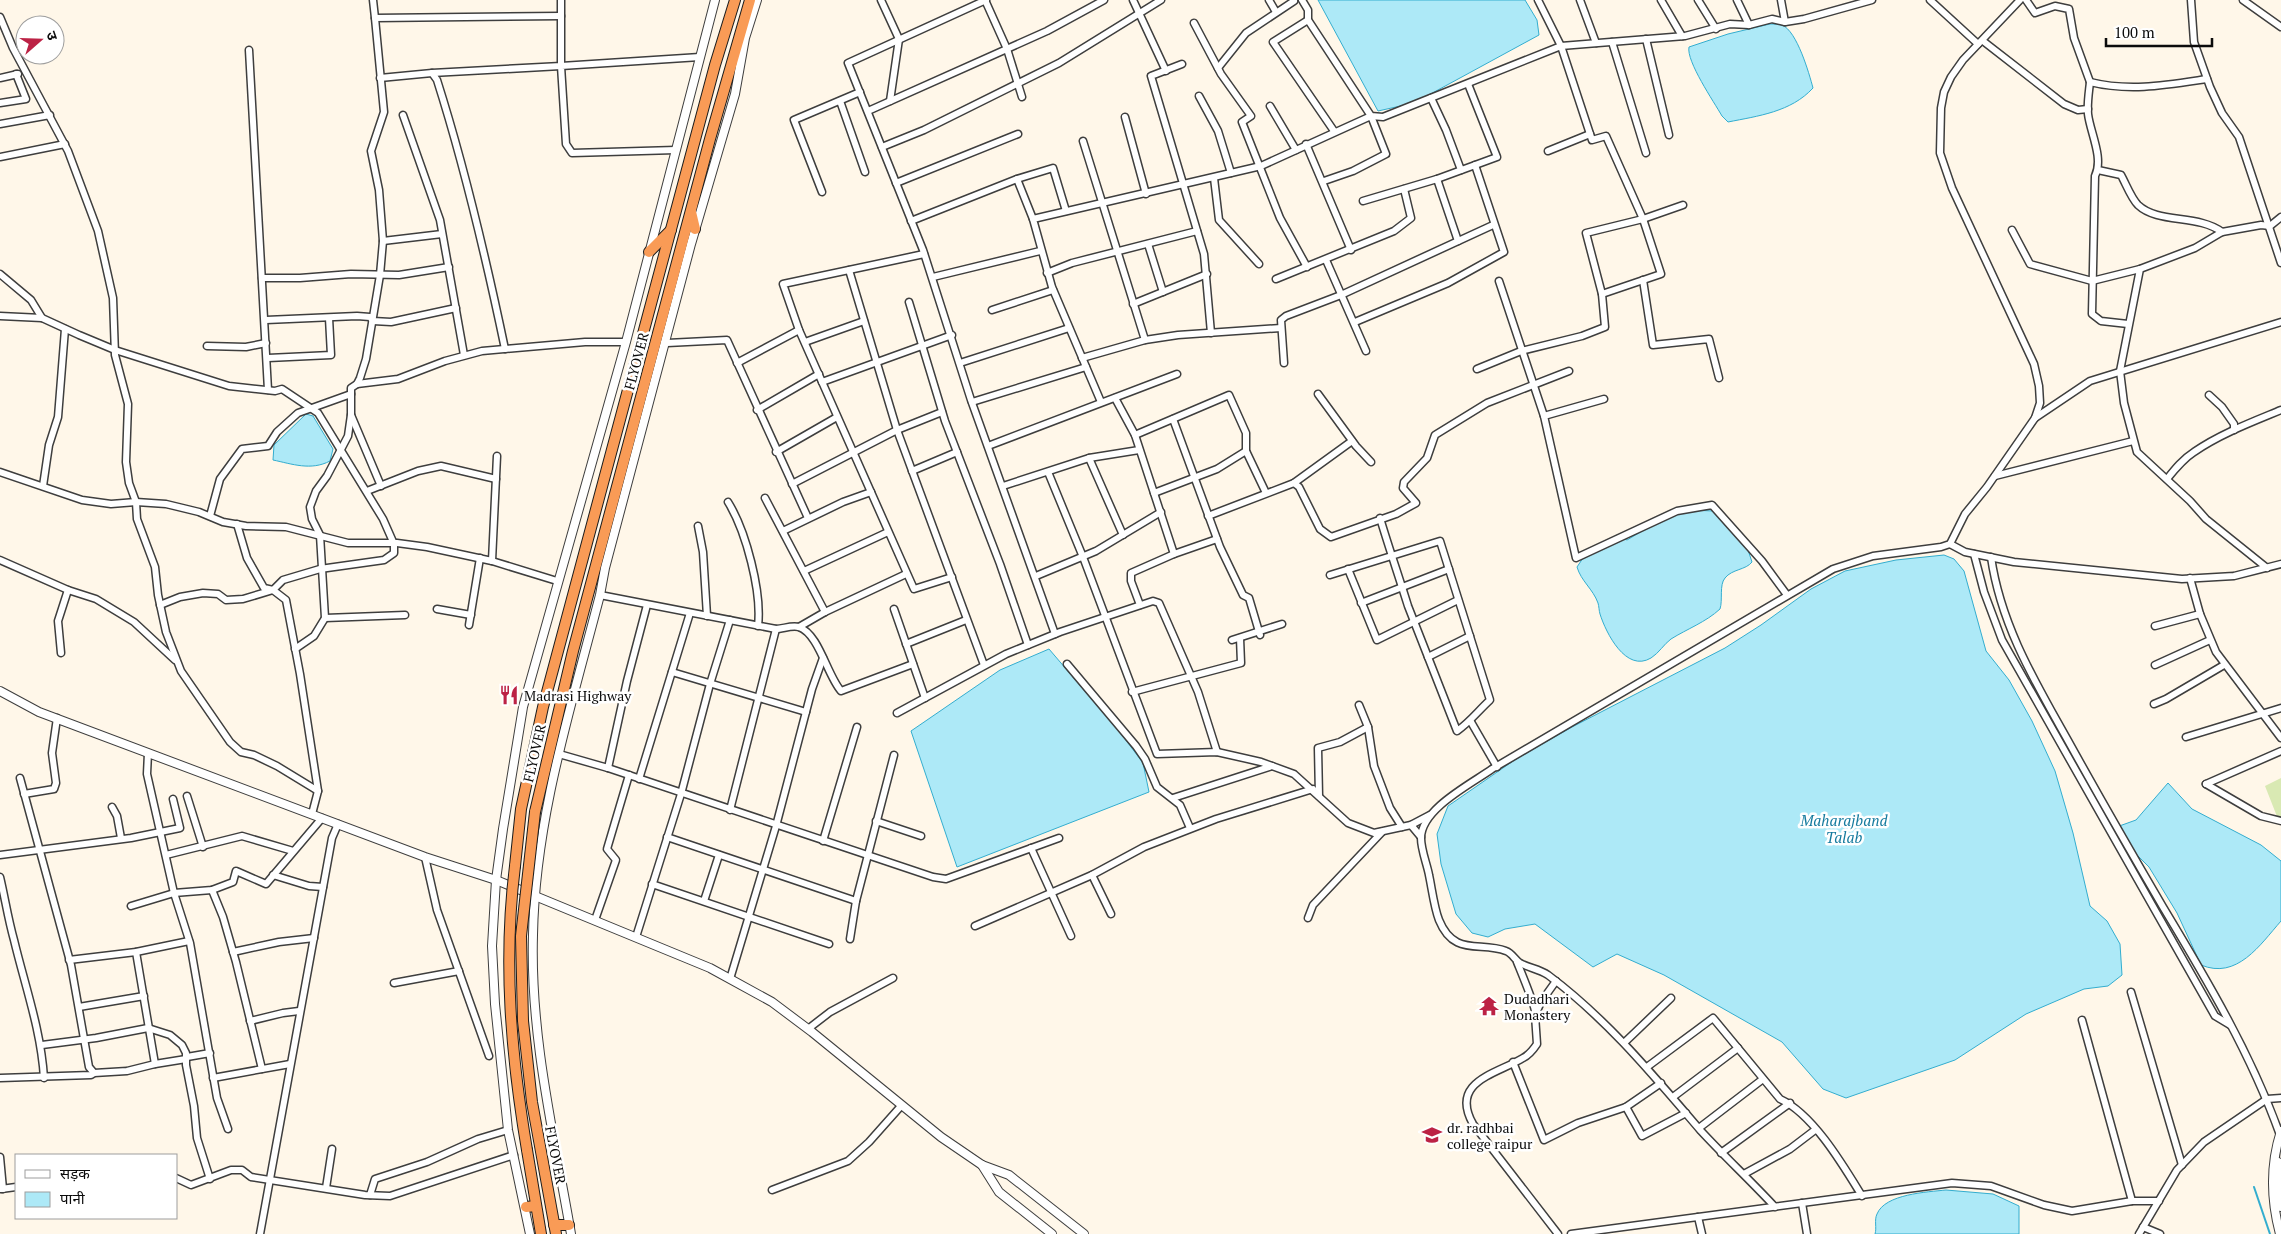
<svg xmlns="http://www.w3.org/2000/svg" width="2281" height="1234" viewBox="0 0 2281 1234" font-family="'PT Serif','Noto Sans Devanagari',serif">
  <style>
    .green { fill: #d9e9b3 }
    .water { fill: #ade9f7; stroke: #33adcf }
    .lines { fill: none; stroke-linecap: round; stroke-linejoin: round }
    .stream { stroke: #33adcf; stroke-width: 2 }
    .minor-casing { stroke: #3e3e3e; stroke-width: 9 }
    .tertiary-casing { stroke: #3e3e3e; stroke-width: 10 }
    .trunk-casing { stroke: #1c1c1c; stroke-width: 12 }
    .minor { stroke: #fff; stroke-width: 6 }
    .tertiary { stroke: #fff; stroke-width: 8 }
    .trunk { stroke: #f99b56; stroke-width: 10 }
    .trunk-bridge-casing { stroke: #1c1c1c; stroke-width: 12; stroke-linecap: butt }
    .trunk-bridge { stroke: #f99b56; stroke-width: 10 }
    .labels { text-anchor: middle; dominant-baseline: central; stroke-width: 5; stroke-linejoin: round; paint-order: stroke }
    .street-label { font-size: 14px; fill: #0b0b0b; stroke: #fff }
    .poi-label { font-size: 14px; fill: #0b0b0b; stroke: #fff; text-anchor: start }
    .water-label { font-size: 15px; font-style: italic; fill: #147a9e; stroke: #fff }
  </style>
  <rect width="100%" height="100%" fill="#fff7e9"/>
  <polygon class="green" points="2281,778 2281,819 2278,819 2265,786"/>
  <g class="water">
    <polygon points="1318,0 1525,0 1537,20 1539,35 1414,103 1378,111"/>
    <path d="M1770 24C1774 24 1779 24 1782 25 1797 31 1809 73 1813 88 1791 112 1758 116 1728 122L1722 116C1714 102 1686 61 1689 47L1728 34Z"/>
    <path d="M306 414 313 416 333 449 330 461C311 471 292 464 273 460L274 445Z"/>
    <path d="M1688 510 1714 511 1747 547 1752 562C1746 570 1732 569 1725 578 1719 585 1723 600 1720 609 1706 622 1687 629 1671 639 1664 644 1659 653 1651 658 1626 673 1606 633 1600 614 1599 611 1599 606 1598 603 1593 589 1581 581 1577 567L1587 552 1617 535 1627 540 1664 518Z"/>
    <polygon points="1944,555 1954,559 1964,571 1986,651 2009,680 2032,721 2055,771 2073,833 2090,906 2107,921 2120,944 2122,975 2108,986 2084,989 2026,1014 1955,1060 1846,1098 1823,1089 1782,1042 1664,975 1617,954 1593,967 1535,924 1505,929 1488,937 1472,933 1456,914 1441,864 1437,834 1448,806 1516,759 1572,727 1725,648 1761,625 1811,589 1845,571 1896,560"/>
    <polygon points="1049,649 1119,731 1143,763 1149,792 957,867 911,731 1000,670"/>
    <path d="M2168 783 2192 809 2261 845 2281 861V921C2260 945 2237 980 2201 965L2177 913 2149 867 2111 829 2136 820Z"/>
    <path d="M1946 1190 1993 1194 2019 1206V1234H1875C1877 1228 1874 1220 1877 1214 1885 1194 1927 1192 1946 1190Z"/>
  </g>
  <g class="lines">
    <polyline class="stream" points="2254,1187 2270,1234"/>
    <defs>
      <g id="minor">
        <polyline points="373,0 375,18"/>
        <polyline points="881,0 899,39 890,101"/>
        <polyline points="985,0 1007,49 1022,97"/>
        <polyline points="986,0 848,63 923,250 971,400 1055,634"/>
        <polyline points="1133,0 1166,71"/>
        <polyline points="1269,0 1276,12"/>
        <polyline points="1302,0 1308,10 1308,20 1371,116 1383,117 1561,46 1685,36 1730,24 1749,25 1772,19 1785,22 1804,19 1872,0"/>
        <polyline points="1538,0 1561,46 1592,140 1606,136 1643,219 1661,274 1602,294"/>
        <polyline points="1580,0 1596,43"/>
        <polyline points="1661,0 1682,36"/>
        <polyline points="1698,0 1716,29"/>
        <polyline points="1737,0 1749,25"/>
        <polyline points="1781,0 1785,22"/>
        <polyline points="1930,0 1978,44"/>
        <polyline points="2026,0 2035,13 2055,6 2069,9 2074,38 2090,82"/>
        <polyline points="2191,0 2194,42 2210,87 2222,113 2239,137 2281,263"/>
        <polyline points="2243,0 2281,27"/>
        <polyline points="0,17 13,48 68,151 98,231 113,298 115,355 128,404 126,462 129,483 136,502 137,519 155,567 158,595 166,632 181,671 230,742 241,752 254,755 277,766 318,791"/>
        <polyline points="1308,20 1273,42 1334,131"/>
        <polyline points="1194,23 1221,74 1251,116 1242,122 1280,218 1307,267"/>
        <polyline points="1646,39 1669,135"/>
        <polyline points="1983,41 2064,104 2078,110 2088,109"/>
        <polyline points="1612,42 1646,153"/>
        <polyline points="249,50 268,390"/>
        <polyline points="1182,64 1151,76 1204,254 1211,333"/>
        <polyline points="1218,68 1246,33 1294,1"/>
        <polyline points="0,78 18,74"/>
        <polyline points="380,78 432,73"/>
        <polyline points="1199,96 1218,131 1231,173"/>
        <polyline points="1431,98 1446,130 1461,170"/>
        <polyline points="840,101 865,172"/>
        <polyline points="0,103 26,99 16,74"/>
        <polyline points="1270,106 1296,150"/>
        <polyline points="868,111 1047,31 1104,0"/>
        <polyline points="403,115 440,220 464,355"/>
        <polyline points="1125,117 1146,194"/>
        <polyline points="0,124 50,115"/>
        <polyline points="1306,144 1351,250"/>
        <polyline points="882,147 924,130 1059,63 1161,0"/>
        <polyline points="676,150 572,153 566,144 561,66 700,57"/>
        <polyline points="1548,151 1590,134"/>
        <polyline points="0,157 65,144"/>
        <path d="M2098 170 2121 175C2126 184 2131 198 2138 205 2158 224 2198 214 2222 232"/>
        <polyline points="1214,178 1219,220 1259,264"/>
        <polyline points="1017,179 1033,219"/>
        <polyline points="1437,179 1458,241"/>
        <polyline points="896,183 1018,134"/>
        <polyline points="822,192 794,120 860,92"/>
        <polyline points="1363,201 1437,179 1497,157 1468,84"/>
        <polyline points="911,221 1017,179 1053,168 1066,211"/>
        <polyline points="2012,230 2030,264 2092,281 2140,269"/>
        <polyline points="383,241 442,234"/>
        <polyline points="1148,244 1163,292"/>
        <polyline points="924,254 783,284 799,330 914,589 952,577"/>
        <polyline points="1326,260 1366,351"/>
        <polyline points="849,270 897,430 984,665"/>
        <polyline points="1047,273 1072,263 1197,231"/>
        <polyline points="0,274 31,300 42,318 79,335 115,350 229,386 275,391 282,389 318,413 383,519 394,544 394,553 384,560 320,569 283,580 273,590 243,599 226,600 218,594 203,593 180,597 160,605"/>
        <polyline points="933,277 1040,251"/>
        <polyline points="262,278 300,278 351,274 399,275 449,267"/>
        <polyline points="1276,279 1394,231 1411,218 1404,189"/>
        <polyline points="1643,280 1653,345 1709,339 1719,378"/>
        <polyline points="1499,281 1544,416"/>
        <polyline points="909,302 945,421 1000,564 1028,645"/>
        <polyline points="1133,304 1207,274"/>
        <polyline points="992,310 1053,290"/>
        <polyline points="0,316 42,318"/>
        <polyline points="266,320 357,316 370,317 373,321 391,322 456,308"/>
        <polyline points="1355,322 1448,283 1504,252 1475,165"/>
        <path d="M2128 324 2101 321 2092 314 2095 176C2104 158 2090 132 2088 114 2087 103 2089 92 2090 82 2130 92 2167 85 2207 79"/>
        <polyline points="1145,340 1178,335 1281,328"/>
        <polyline points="805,342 864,321"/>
        <polyline points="667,343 727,340 808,518"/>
        <polyline points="207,346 246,347 266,343"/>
        <path d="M505 349C486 258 465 168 437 80L432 73 561 66V0"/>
        <polyline points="268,358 331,355 329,318"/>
        <polyline points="1082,358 1145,340 1083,141"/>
        <polyline points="737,363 799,330"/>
        <polyline points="960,363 1069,328"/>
        <polyline points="1284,363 1281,320 1286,316 1341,295 1493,225"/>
        <polyline points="1477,369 1521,351 1582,336 1605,327 1602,294 1586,233 1643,219 1683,205"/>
        <polyline points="822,382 952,335"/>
        <polyline points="357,384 398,379 445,361 482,351 585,342 626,342"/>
        <polyline points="1318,394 1356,446 1371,462"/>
        <polyline points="2209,395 2222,407 2234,424 2234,430"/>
        <polyline points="1115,398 1135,435 1174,554"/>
        <polyline points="1604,399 1544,416 1576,558 1677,511 1712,505 1762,561 1787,595"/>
        <polyline points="972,402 1086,367"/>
        <polyline points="1101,402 1052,287 1033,219 1261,166 1371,116 1386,154 1353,171 1324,181"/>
        <polyline points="757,410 819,374"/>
        <polyline points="351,415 381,486"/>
        <polyline points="2035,418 2090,381 2281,322"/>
        <polyline points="1173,419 1220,547 1243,595 1249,598 1260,635"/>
        <polyline points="1135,435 1229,395 1246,433 1246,451 1266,493"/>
        <polyline points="988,446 1177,374"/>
        <polyline points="776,452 837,417"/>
        <polyline points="1089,458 1123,535"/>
        <polyline points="912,471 957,452"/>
        <polyline points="0,472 82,500 111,504 136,502 166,504 199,512 223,522 246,526 286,527 348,543 397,543 427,547 492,561 557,581"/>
        <polyline points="1048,472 1083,557 1157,754 1217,752 1261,762 1294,774 1348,823 1374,833 1411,825 1430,815"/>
        <polyline points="1995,476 2133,441"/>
        <path d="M2167 479C2175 469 2183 459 2194 452 2220 434 2252 422 2281 410"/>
        <polyline points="1294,483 1352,441"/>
        <polyline points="792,484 897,430 942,412"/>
        <polyline points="43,486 49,445 58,417 65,329"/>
        <polyline points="1003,486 1089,458 1139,450"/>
        <polyline points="367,491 418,471 441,466 496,479"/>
        <polyline points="1154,493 1217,469 1246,451"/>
        <polyline points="765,498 825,612"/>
        <path d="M728 502C746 531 762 592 758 626"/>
        <polyline points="210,516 220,479 242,449 268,446 277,432 298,413 351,394"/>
        <polyline points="1208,516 1294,483 1299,487 1320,529 1331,537 1396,514 1416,503 1403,488 1404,482 1427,458 1435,435 1487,403 1569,371"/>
        <polyline points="237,524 247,558 264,588 273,590 286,600 300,674 318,791 312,814"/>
        <polyline points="698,526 703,552 707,616"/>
        <polyline points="783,531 843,502 871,492"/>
        <polyline points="1950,544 1965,552 2014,562 2182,579 2234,576 2281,564"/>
        <polyline points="1974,554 1984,592 2002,640 2215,1016 2230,1025"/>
        <path d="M1991 557C2001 627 2037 685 2071 746 2101 800 2132 854 2163 907 2207 980 2251 1054 2280 1135"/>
        <polyline points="0,560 68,590 96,599 134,622 175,660"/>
        <polyline points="492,561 497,456"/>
        <polyline points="2267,568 2206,519 2190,501 2137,452 2124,403 2120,371 2140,269 2195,248 2222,232 2261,225 2270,226 2281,217"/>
        <polyline points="1348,569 1377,640 1458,600"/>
        <polyline points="804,571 888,532"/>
        <path d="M1330 575 1440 541 1490 700C1478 711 1470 722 1457 731L1408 606C1399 577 1389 548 1380 518"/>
        <polyline points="1036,576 1096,551 1161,512"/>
        <polyline points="2190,578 2200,614 2216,652 2281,738"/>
        <path d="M600 595 776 629C783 629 791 625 799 627 819 634 827 675 841 691L913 664"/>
        <polyline points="1361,603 1449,569"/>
        <polyline points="1140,605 1131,581 1131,573 1174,554 1217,539"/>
        <polyline points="437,609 471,615"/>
        <polyline points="894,609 925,698"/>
        <polyline points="325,618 405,615"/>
        <polyline points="469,625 480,558"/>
        <polyline points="2155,626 2200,614"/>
        <polyline points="799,627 825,612 906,574"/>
        <polyline points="1232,640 1282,624"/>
        <polyline points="906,644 966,620"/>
        <polyline points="295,649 314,636 325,618 320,535 312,519 310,507 316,491 327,476 348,436 351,415 351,388 357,384 360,378 366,359 380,275 383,241 379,190 371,151 384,112 375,18 561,16"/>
        <polyline points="61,653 58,621 68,590"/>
        <polyline points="1428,657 1470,636"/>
        <polyline points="1067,664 1136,746 1145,759 1157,787 1180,805 1190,828"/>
        <polyline points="2155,665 2210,640"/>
        <polyline points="672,672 806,712"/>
        <polyline points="1132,692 1241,663 1240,638"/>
        <polyline points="2154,704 2166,699 2224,665"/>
        <polyline points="1359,705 1368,727 1374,766 1390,808 1402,827"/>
        <polyline points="897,713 1006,654 1060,632 1153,601 1159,603 1198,692 1217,752"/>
        <polyline points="1471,722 1497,767"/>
        <polyline points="2186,737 2281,708"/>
        <polyline points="148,753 147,774 174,893 190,943 217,1098 228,1129"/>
        <polyline points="559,754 608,768 933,877 946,879 1059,838"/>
        <polyline points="608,768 627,681 647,605"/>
        <polyline points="20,778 71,965 89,1067 94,1073"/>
        <polyline points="639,779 690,613"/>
        <polyline points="2206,784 2261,816 2281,821"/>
        <polyline points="2206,784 2281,751"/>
        <polyline points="24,794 54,789 56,783 52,753 57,718"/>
        <polyline points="187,796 203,847"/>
        <polyline points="1319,796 1318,748 1340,742 1368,727"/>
        <polyline points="1173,798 1272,766"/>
        <polyline points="112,807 117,816 121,838"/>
        <polyline points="730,810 776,629"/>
        <polyline points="876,821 921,836"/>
        <polyline points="1411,825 1421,837"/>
        <polyline points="667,837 856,901"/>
        <polyline points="823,841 857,727"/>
        <polyline points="1031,848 1071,936"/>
        <polyline points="0,855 131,838 180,828 173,799"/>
        <polyline points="166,855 242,836 293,851"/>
        <polyline points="425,857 437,910 489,1056"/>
        <polyline points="273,875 309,886 323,887"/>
        <polyline points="1092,875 1111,914"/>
        <path d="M0 877C5 898 8 919 14 940 25 986 41 1030 44 1078"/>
        <polyline points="652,884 829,944"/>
        <polyline points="212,890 223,917 236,962 262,1069"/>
        <polyline points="704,901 719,855"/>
        <polyline points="131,906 174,893 212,890 233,882 236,871 266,884 322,818"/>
        <polyline points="1308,918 1313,905 1382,832"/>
        <polyline points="595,920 616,860 607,849 629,775"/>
        <polyline points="975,926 1092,875 1144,847 1216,819 1313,789"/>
        <polyline points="636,937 681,794 710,684 730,620"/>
        <polyline points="850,939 856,901 894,755"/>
        <polyline points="136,952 155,1064"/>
        <polyline points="233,952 279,942 314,938"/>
        <polyline points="69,960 136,952 189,941"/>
        <path d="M1517 962C1521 972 1535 1005 1535 1012"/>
        <polyline points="730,979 776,826 812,689 823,658"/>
        <path d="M1556 981 1541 1002 1535 1015 1537 1044C1533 1050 1529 1055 1523 1058 1497 1074 1449 1081 1473 1124L1558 1234"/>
        <polyline points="394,983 459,971"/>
        <polyline points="2131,992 2182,1165"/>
        <polyline points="79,1007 144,996"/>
        <polyline points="2082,1020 2132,1201"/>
        <polyline points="250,1021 283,1013 299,1011"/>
        <polyline points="808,1029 830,1012 893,978"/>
        <polyline points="1625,1042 1671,998"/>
        <polyline points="42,1045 96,1038 148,1028 170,1035 182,1045 186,1053 186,1065 194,1106 197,1138 210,1179"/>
        <polyline points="187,1057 210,1053"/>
        <polyline points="1513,1062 1544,1140 1578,1123 1626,1107 1661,1083"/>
        <path d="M1647 1067 1713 1018 1780 1099C1813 1114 1843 1165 1862 1196"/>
        <polyline points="0,1078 91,1075 94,1073 127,1071 155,1064 186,1059"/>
        <polyline points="213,1078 290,1064"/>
        <polyline points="1673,1097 1738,1048"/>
        <polyline points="1626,1107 1642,1136 1686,1113"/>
        <polyline points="1699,1128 1763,1079"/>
        <polyline points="1721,1153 1790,1103"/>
        <polyline points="0,1157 3,1189"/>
        <polyline points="1744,1174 1790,1149 1815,1130"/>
        <polyline points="176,1178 191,1185 231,1170 242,1170 251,1177 365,1195 390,1196 514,1155"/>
        <polyline points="326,1188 332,1149"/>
        <polyline points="1,1189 16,1187"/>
        <polyline points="772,1190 848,1161 869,1142 901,1106"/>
        <polyline points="370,1195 375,1179 427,1162 478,1139 508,1130"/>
        <polyline points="1802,1203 1807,1234"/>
        <path d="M1775 1207C1751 1181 1725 1157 1701 1131 1653 1075 1607 1019 1548 975 1539 969 1529 968 1520 963 1515 960 1512 953 1506 951 1480 941 1454 957 1439 920 1434 907 1432 889 1429 875 1427 864 1421 850 1421 838 1421 809 1471 784 1492 769L1833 569 1873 556 1941 547 1950 544 1965 514 1987 487 2035 418 2040 403 2039 386 2034 364 1952 188 1940 153 1941 108 1944 92 1951 77 1963 60 2020 0"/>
        <polyline points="1698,1217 1702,1234"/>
        <polyline points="2143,1227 2160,1234"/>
        <polyline points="260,1234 332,838 338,824"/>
        <polyline points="1571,1234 1952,1183 1991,1186 2044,1205 2072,1211 2132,1201 2159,1201"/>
        <polyline points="2139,1234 2177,1170 2204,1142 2267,1099 2281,1098"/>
      </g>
      <g id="tertiary">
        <polyline points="0,691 39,712 425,857 496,880 710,968 772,1002 812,1032 941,1137 982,1165 1009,1175 1084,1234"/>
        <polyline points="2278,1162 2281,1207"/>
        <polyline points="982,1165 999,1192 1052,1234"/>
        <polyline points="530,1234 508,1130 495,1004 492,946 496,880 503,829 523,707 626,342 715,0"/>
        <path d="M571 1234C554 1135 530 1036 533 935 535 819 571 707 600 595L605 568 691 244 735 94 745 38 757 0"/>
        <path d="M2280 1234C2271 1200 2270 1165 2281 1131"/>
      </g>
      <g id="trunk">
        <polyline points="691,212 695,229"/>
        <polyline points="649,252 671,230"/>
        <polyline points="535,812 573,651 710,139 750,0"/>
        <polyline points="515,866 521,809 543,707 715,65 735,0"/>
        <polyline points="521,936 523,1021 532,1102 556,1234"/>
        <polyline points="527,1150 541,1234"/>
        <polyline points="526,1207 536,1206"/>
        <polyline points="554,1225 569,1225"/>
      </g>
    </defs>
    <use href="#minor" class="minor-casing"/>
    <use href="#tertiary" class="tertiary-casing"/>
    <use href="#trunk" class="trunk-casing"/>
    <use href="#minor" class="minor"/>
    <use href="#tertiary" class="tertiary"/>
    <use href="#trunk" class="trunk"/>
    <defs>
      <g id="trunk-bridge">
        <path d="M515 866C503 962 511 1055 527 1150"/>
        <polyline points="521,936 535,812"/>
      </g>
    </defs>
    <use href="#trunk-bridge" class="trunk-bridge-casing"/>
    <use href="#trunk-bridge" class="trunk-bridge"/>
  </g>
  <defs>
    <symbol id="restaurant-bare" viewBox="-9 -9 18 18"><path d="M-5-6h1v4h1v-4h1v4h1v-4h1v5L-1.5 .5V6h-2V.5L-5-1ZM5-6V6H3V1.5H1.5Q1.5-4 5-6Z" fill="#bc2245" stroke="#fff" stroke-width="2.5" paint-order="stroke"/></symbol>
    <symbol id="temple-bare" viewBox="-9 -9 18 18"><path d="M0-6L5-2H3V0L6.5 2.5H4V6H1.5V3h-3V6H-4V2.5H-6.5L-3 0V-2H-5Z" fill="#bc2245" stroke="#fff" stroke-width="2.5" paint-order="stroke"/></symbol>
    <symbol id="university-bare" viewBox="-9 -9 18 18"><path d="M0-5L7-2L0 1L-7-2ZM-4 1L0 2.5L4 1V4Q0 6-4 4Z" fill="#bc2245" stroke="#fff" stroke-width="2.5" paint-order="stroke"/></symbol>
  </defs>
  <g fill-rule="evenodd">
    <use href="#restaurant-bare" x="495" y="681" width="28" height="28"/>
    <use href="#temple-bare" x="1475" y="992" width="28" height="28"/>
    <use href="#university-bare" x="1418" y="1121" width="28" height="28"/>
  </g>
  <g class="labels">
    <g class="street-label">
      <text transform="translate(636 361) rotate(-75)">FLYOVER</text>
      <text transform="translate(534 753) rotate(-77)">FLYOVER</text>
      <text transform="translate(556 1155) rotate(79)">FLYOVER</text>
    </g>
    <g class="poi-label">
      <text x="524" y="695">Madrasi Highway</text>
      <text x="1504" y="998">Dudadhari<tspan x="1504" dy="16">Monastery</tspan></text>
      <text x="1447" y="1127">dr. radhbai<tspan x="1447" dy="16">college raipur</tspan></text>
    </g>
    <g class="water-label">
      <text x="1844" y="820">Maharajband<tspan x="1844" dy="17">Talab</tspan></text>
    </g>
  </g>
  <rect x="15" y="1154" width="162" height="65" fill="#ffffff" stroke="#9d9d9d"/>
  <rect x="25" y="1170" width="25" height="8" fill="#ffffff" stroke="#9d9d9d"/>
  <text x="60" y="1179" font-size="15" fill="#0b0b0b">सड़क</text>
  <rect x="25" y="1192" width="25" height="15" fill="#ade9f7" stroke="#9d9d9d"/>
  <text x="60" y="1204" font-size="15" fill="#0b0b0b">पानी</text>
  <g transform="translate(40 40) rotate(70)"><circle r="24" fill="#ffffff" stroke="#9d9d9d"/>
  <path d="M0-4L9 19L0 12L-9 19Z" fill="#bc2245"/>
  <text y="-8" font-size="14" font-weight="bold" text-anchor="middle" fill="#0b0b0b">उ</text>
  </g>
  <path d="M2106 38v8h106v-8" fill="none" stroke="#0b0b0b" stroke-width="2.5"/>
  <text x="2114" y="38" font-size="15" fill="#0b0b0b" stroke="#ffffff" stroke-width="4" paint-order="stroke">100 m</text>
</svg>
